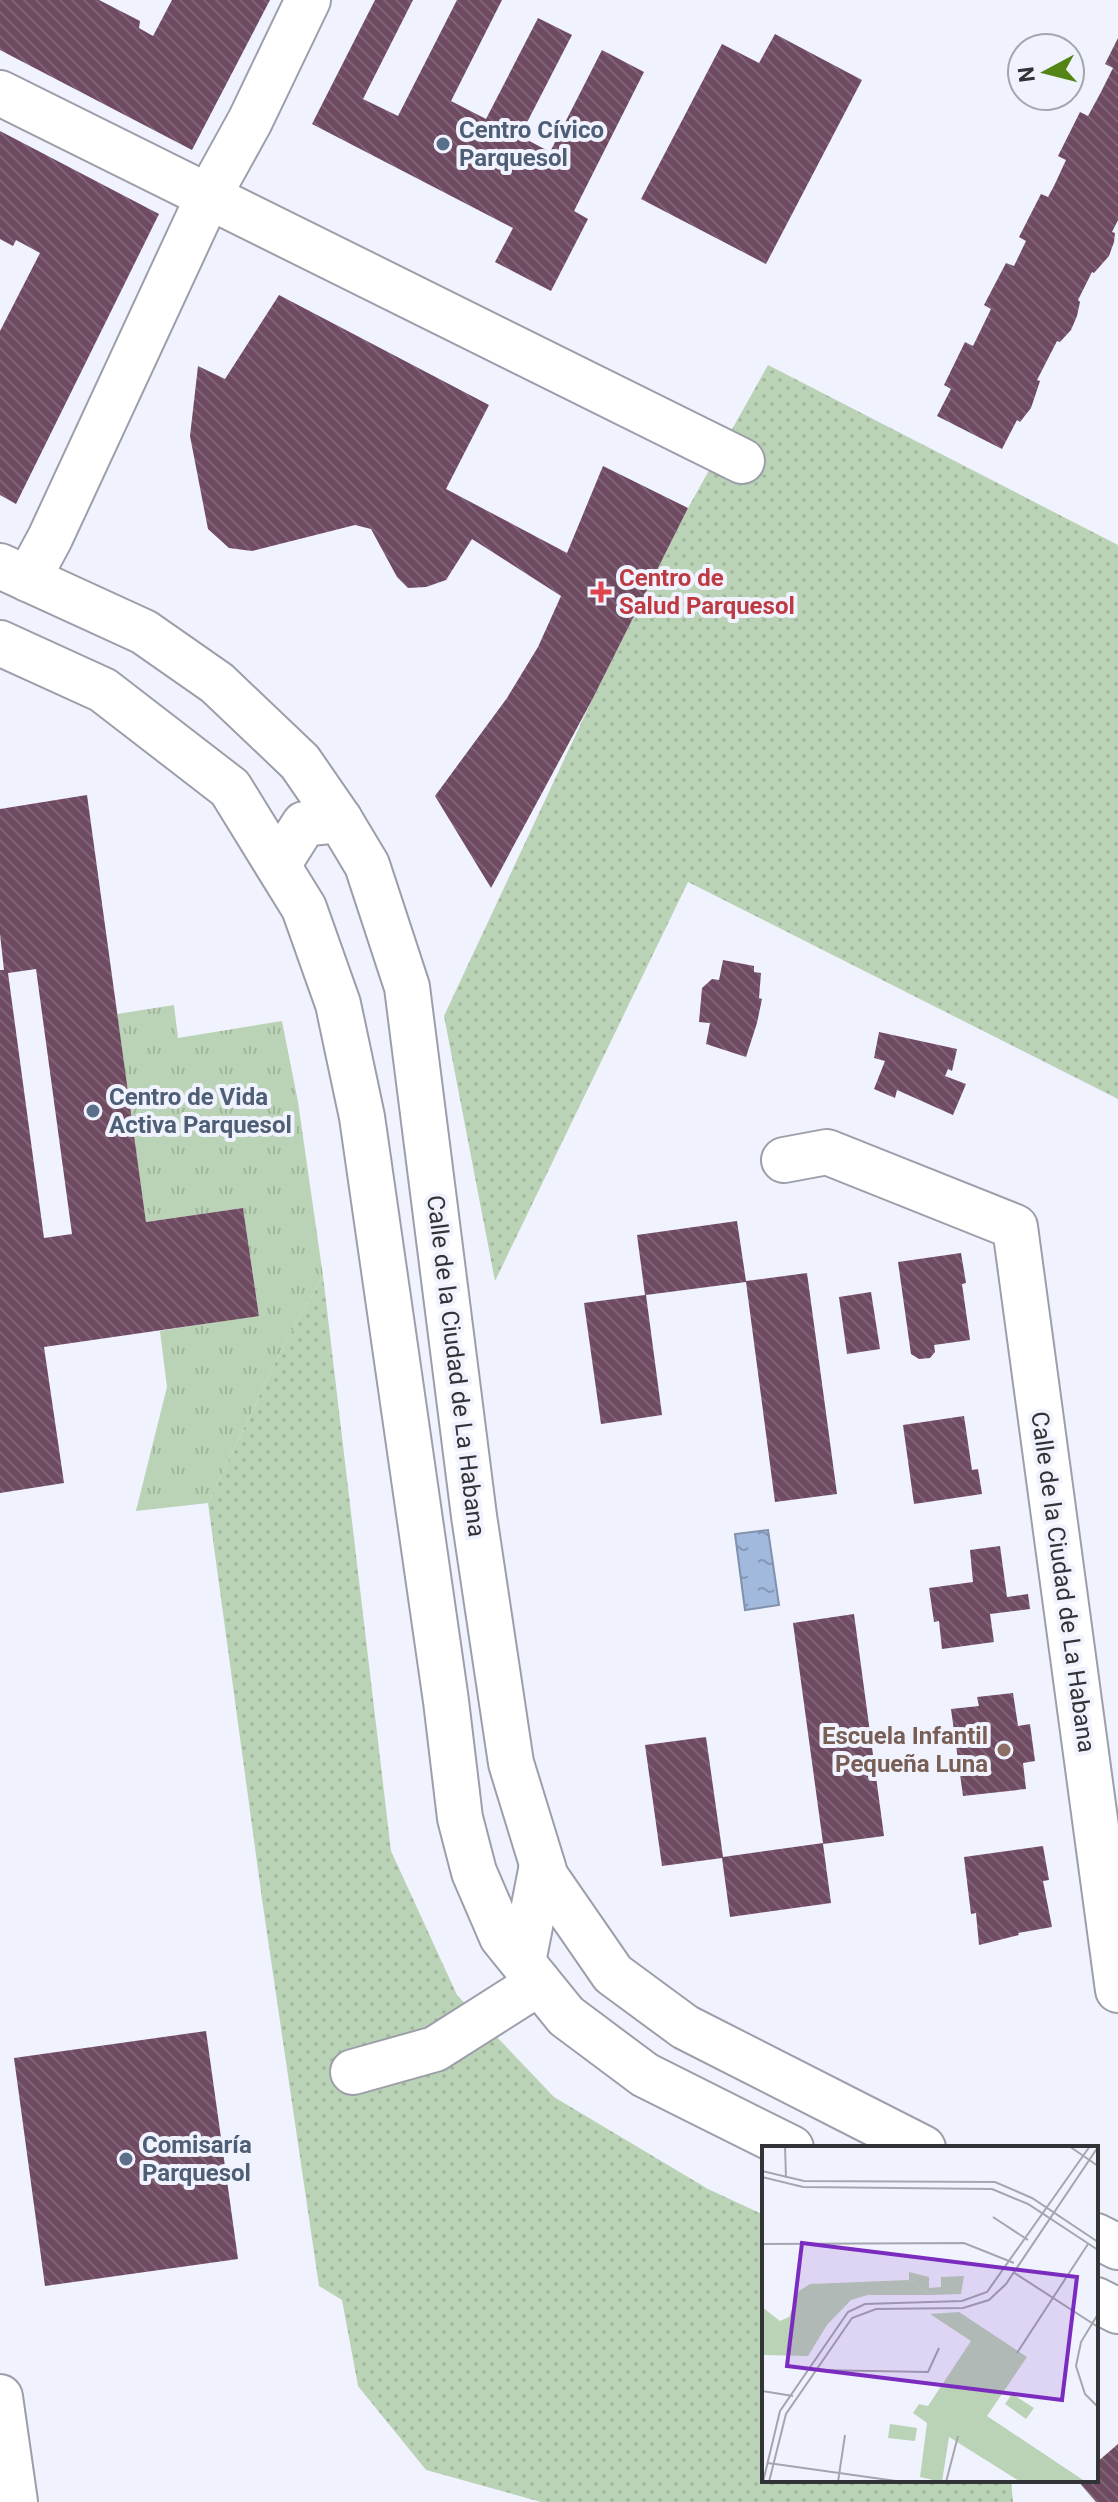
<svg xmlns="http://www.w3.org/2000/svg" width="1118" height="2502" viewBox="0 0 1118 2502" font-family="Roboto,sans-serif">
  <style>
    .grass { fill: url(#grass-tufts) }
    .park { fill: url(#park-dots) }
    .water { fill: url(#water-ripples); stroke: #8091ac; stroke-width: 2 }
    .building { fill: url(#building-back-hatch); fill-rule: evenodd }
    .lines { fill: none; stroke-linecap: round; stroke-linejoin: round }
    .minor-casing { stroke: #9c9ea9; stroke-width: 48 }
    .minor { stroke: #fff; stroke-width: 44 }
    .service-dot { fill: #5c6f8a; stroke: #f0f2fe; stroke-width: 3 }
    .health-dot { fill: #e0444e; stroke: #f0f2fe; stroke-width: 3 }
    .education-dot { fill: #8d6e63; stroke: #f0f2fe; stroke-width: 3 }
    .labels { text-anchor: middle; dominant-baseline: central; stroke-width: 8; stroke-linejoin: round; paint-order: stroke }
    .service-label { font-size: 24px; font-weight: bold; fill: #4e5e75; stroke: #f0f2fe; text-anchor: start }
    .health-label { font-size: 24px; font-weight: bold; fill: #be3a42; stroke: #f0f2fe; text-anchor: start }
    .street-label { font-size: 24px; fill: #323337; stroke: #f0f2fe }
    .education-label { font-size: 24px; font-weight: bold; fill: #785e54; stroke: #f0f2fe; text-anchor: end }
    .inset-road { fill: none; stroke: #a4a6ae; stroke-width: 2 }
    .view { fill: #7b2cbf; fill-opacity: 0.15; stroke: #7b2cbf; stroke-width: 4 }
    .inset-edge { fill: none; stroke: #323337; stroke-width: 4 }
  </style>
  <defs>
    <pattern id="grass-tufts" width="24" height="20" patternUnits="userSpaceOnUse" patternTransform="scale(2)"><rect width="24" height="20" fill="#bad2b5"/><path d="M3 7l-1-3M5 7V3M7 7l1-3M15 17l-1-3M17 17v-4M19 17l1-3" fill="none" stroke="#a0b59c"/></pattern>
    <pattern id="park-dots" width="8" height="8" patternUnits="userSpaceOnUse" patternTransform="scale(2)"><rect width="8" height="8" fill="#bad2b5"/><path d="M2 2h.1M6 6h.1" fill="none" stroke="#a0b59c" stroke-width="1.8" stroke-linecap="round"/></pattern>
    <pattern id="water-ripples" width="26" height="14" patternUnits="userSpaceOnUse" patternTransform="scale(2)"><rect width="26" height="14" fill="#a2b9de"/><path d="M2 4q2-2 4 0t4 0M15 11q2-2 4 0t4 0" fill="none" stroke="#8597b5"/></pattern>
    <pattern id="building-back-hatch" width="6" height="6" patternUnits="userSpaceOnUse" patternTransform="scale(2)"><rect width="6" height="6" fill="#6f4b61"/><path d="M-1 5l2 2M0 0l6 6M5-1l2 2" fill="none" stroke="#806375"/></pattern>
  </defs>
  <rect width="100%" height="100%" fill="#f0f2fe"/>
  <polygon class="grass" points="174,1005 178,1038 282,1021 298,1102 323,1276 281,1351 208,1503 136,1511 167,1387 160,1331 259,1315 243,1208 146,1222 117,1014"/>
  <g class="park">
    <polygon points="768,365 1118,545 1118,1099 688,882 495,1281 444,1016 592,700 688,508"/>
    <polygon points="323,1276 391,1851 457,1995 554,2097 708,2189 764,2215 764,2480 1011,2480 1013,2502 541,2502 426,2470 358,2386 342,2300 319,2286 262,1899 208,1503 281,1351"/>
  </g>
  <polygon class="water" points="768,1530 779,1605 745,1610 735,1534"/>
  <g class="building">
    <polygon points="0,0 99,0 140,21 139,28 153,36 172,0 270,0 192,150 0,50"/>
    <polygon points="375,0 413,0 363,99 398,116 457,0 502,0 451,101 486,119 538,18 572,35 520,136 550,152 602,50 644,72 574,211 588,219 551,291 495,262 513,228 312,124"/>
    <polygon points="775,34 862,80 766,264 641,199 722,44 759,63"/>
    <polygon points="1118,38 1118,220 1112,232 1115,233 1114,242 1109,256 1094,273 1092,272 1078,300 1080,302 1077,316 1071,330 1060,342 1057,341 1037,380 1040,381 1031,408 1020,422 1017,420 1002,449 937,416 951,389 944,385 965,342 973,346 991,309 984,305 1006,263 1014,266 1026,241 1019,237 1041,194 1048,197 1054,186 1066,160 1058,156 1080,112 1088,116 1101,92 1113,68 1105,64"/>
    <polygon points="0,131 159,214 16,504 0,495 0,331 40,253 16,240 13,246 0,239"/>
    <polygon points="279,295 489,405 446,489 567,553 603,466 688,508 592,700 491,888 435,796 507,698 538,647 561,596 472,539 446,580 426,587 408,588 397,577 371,529 355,525 252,551 229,548 208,529 190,436 198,366 225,379"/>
    <path d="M87 795 146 1222 243 1208 259 1316 44 1347 64 1483 0 1493V970H4L0 934V809ZM36 969 72 1234 44 1238 8 973Z"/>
    <polygon points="723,960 754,966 754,972 761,973 759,998 762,999 757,1023 746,1057 706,1044 710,1023 699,1022 702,988 712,979 719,980"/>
    <polygon points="879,1032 957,1049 952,1071 948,1069 945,1076 966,1084 953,1115 897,1090 895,1098 874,1089 885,1061 874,1058"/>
    <polygon points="737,1221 746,1281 807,1273 837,1494 775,1502 746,1282 646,1295 662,1415 601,1424 584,1303 645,1295 637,1235"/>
    <polygon points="961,1253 966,1283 962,1284 970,1340 934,1345 935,1352 930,1358 919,1359 911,1354 898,1262"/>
    <polygon points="871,1292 880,1349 847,1354 839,1297"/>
    <polygon points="964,1416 972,1470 978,1469 982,1494 914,1504 903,1425"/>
    <polygon points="1000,1546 1007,1597 1028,1594 1030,1609 990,1614 994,1642 942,1649 939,1621 934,1622 929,1588 973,1582 970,1550"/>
    <polygon points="854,1614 884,1836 823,1844 831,1903 730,1917 722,1858 662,1866 645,1745 706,1737 723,1857 823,1843 793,1623"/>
    <polygon points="1013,1693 1018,1726 1030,1724 1035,1761 1023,1763 1026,1789 963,1796 951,1709 979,1706 977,1697"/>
    <polygon points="1043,1846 1049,1880 1043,1881 1052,1927 1018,1933 1019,1935 979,1945 976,1913 971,1914 964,1857"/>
    <polygon points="206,2031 238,2259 45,2286 14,2058"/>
    <polygon points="1118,2444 1118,2502 1096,2502 1077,2480 1096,2480 1096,2463"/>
  </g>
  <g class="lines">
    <defs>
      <g id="minor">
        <polyline points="0,93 742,461"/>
        <polyline points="0,566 144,632 217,683 300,762 340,820 367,865 407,987 474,1516 511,1763 546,1877 613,1974 685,2027 923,2148"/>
        <polyline points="28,579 50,538 208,197 250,121 308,0"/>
        <polyline points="0,643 103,690 230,788 304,908 338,1004 362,1117 446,1701 460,1818 474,1872 502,1937 566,2016 645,2075 791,2148"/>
        <polyline points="278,865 304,824 340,820"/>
        <polyline points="784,1160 827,1152 1015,1227 1118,1990"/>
        <polyline points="523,1962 542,1865"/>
        <polyline points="353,2072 435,2049 539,1983"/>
        <polyline points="1096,2236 1118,2247"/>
        <polyline points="1096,2300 1118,2311"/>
        <polyline points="0,2397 15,2502"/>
      </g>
    </defs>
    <use href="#minor" class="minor-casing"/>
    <use href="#minor" class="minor"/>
  </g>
  <g class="service-dot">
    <circle cx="443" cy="144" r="8"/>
    <circle cx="93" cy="1111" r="8"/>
    <circle cx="126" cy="2159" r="8"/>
  </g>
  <path class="health-dot" d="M597 580h8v8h8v8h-8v8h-8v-8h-8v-8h8z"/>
  <circle class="education-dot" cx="1004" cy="1750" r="8"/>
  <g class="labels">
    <g class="service-label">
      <text x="459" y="130">Centro Cívico<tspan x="459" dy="28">Parquesol</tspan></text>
      <text x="109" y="1097">Centro de Vida<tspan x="109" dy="28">Activa Parquesol</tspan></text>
      <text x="142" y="2145">Comisaría<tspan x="142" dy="28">Parquesol</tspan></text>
    </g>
    <g class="health-label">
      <text x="619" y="578">Centro de<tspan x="619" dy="28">Salud Parquesol</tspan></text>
    </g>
    <g class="street-label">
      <text transform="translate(456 1366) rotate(83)">Calle de la Ciudad de La Habana</text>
      <text transform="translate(1063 1582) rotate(82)">Calle de la Ciudad de La Habana</text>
    </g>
    <g class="education-label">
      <text x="988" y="1736">Escuela Infantil<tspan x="988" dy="28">Pequeña Luna</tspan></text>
    </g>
  </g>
  <g transform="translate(762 2146)">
    <rect width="336" height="336" fill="#f0f2fe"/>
    <path d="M147 126 167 131V142L179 141V131L202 130 199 148 170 149 147 134Z" fill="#bad2b5"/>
    <path d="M147 134 170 149H106L89 154 65 179 46 210 0 209V161L18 175 27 171 37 145 48 138ZM197 166 265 211 225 270 324 336H259L187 291 180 336 158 331 165 277 151 267 157 258 166 260 209 195 168 168Z" fill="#bad2b5"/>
    <path d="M250 248 272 262 264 273 243 258ZM128 278 155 282 153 295 126 292Z" fill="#bad2b5"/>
    <path class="inset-road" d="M23 0 24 32M307 0 336 20M0 25 42 35 233 36 270 52 336 96M0 31 41 41 230 43 266 58 336 104M231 71 266 94M0 98 202 97 252 117M251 126 336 181M336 168 319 196 314 220 323 248 336 261M255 207 326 98M52 224 166 226 177 202M0 245 31 250M6 317 141 336M1 336 18 265 86 166 103 158 200 155 225 146 328 0M7 336 24 268 90 172 114 163 201 162 227 154 244 138 336 1M76 336 83 289M184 336 196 290"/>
    <path class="view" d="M40 97 315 131 300 254 25 220Z"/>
    <rect width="336" height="336" class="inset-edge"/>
  </g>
  <g transform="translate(1046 72) rotate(263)"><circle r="38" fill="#f0f2fe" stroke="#a4a6ae" stroke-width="2"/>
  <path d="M0-6L14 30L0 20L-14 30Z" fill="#548416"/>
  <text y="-12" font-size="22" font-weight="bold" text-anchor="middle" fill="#323337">N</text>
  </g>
</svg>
